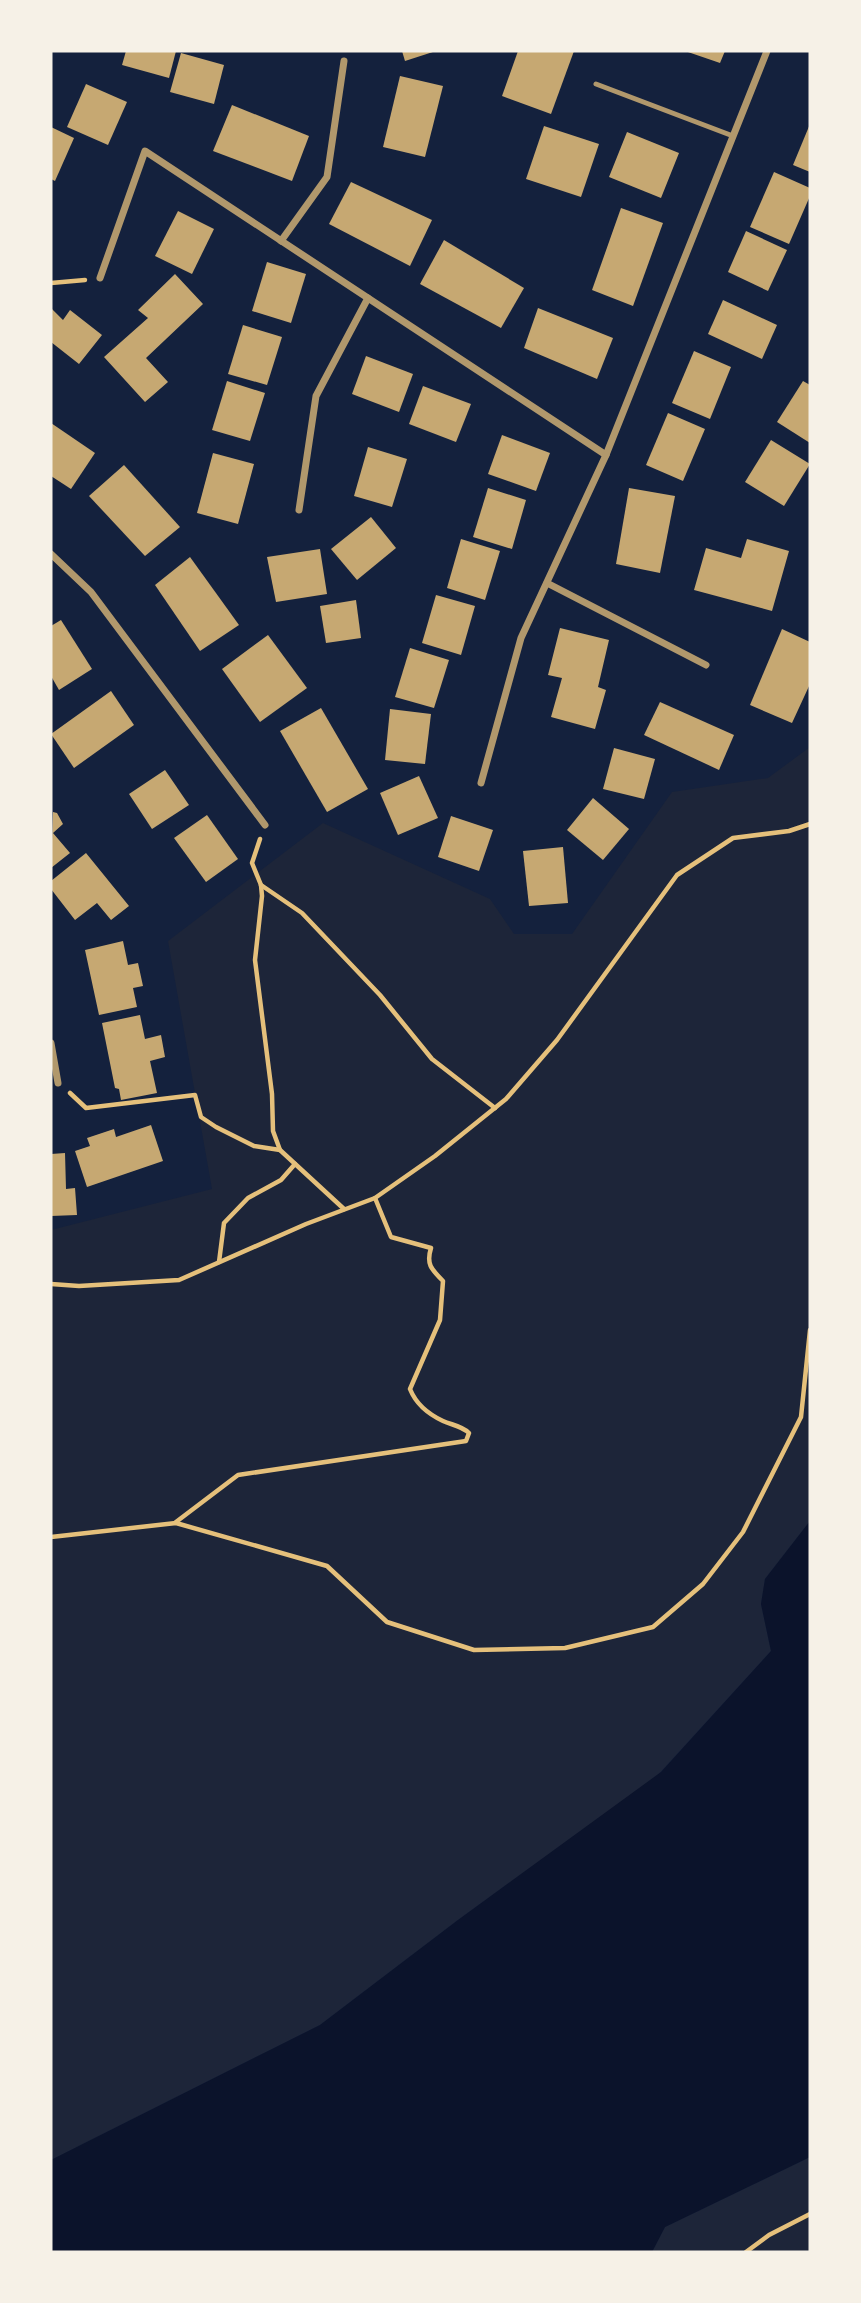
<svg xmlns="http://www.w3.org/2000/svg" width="861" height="2303" viewBox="0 0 861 2303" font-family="Barlow,sans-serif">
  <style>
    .green { fill: #1d2539 }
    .water { fill: #0b132b }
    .building { fill: #c6a872 }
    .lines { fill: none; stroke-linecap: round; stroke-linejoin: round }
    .path { stroke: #e5c07b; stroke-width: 4.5 }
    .service { stroke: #b1986c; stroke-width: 5 }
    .minor { stroke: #b1986c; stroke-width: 7 }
  </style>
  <rect width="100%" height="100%" fill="#14213d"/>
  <g class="green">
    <polygon points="810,747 810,1521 765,1579 761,1604 771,1651 657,1776 458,1920 320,2025 51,2160 51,1230 212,1189 168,941 323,823 490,899 514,934 572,934 672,792 768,778"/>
    <polygon points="810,2157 810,2252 652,2252 665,2227"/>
  </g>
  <polygon class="water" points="810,1521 810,2157 665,2227 652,2252 51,2252 51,2160 320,2025 458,1920 661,1772 771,1651 761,1604 765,1579"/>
  <g class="building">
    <polygon points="126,51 176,51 169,78 122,65"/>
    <polygon points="402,51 436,51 405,61"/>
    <polygon points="518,51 574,51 551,114 502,96"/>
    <polygon points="685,51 725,51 720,63"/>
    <polygon points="181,53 224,65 214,104 170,92"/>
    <polygon points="400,76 443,86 425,157 383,147"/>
    <polygon points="86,84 127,102 108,145 67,127"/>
    <polygon points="232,105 309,136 292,181 213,151"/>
    <polygon points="810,124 810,172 793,165"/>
    <polygon points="544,126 599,144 581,197 526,179"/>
    <polygon points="51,127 74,138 55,181 51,179"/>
    <polygon points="627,132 679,153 661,198 609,177"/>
    <polygon points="774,172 810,188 810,196 789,244 750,227"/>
    <polygon points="351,182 432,220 410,266 329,224"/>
    <polygon points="621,208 663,223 633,306 592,290"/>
    <polygon points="178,211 214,229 192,274 155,256"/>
    <polygon points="746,231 787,250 768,291 728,272"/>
    <polygon points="444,240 524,288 501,328 420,284"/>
    <polygon points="267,262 306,274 291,323 252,311"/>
    <polygon points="175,274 203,304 146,358 168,382 145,402 104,357 148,318 138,310"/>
    <polygon points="723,300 777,325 762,359 708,334"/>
    <polygon points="51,308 63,320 70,310 102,335 79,364 51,342"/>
    <polygon points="538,308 613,338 597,379 524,348"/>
    <polygon points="243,325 282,337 267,385 228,374"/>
    <polygon points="694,351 731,367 710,419 672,403"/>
    <polygon points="366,356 413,374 399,412 352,394"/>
    <polygon points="227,381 265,393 250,441 212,430"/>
    <polygon points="803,381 810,385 810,443 777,422"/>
    <polygon points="423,386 471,404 456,442 409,424"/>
    <polygon points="668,413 705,429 683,481 646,465"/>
    <polygon points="51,423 95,453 71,489 51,476"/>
    <polygon points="502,435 550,453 536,491 488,474"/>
    <polygon points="771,440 810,464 784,506 745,482"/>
    <polygon points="368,447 407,459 392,507 354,496"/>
    <polygon points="213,453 254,464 238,524 197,513"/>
    <polygon points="124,465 180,527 145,556 89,496"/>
    <polygon points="488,488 526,500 512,549 473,537"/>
    <polygon points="629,488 675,496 660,573 616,564"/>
    <polygon points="371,517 396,548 357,580 331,549"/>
    <polygon points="461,539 500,551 485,600 447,588"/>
    <polygon points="747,539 789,551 772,611 694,590 706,548 741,558"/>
    <polygon points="320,549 327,594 276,602 267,557"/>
    <polygon points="190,557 239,625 200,651 155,585"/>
    <polygon points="436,595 475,606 461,655 422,643"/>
    <polygon points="356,600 361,638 326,643 320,606"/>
    <polygon points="61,620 92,669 59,690 51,676 51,626"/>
    <polygon points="560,628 609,640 598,687 606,690 595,729 551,717 562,678 548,675"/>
    <polygon points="782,629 810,642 810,684 792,723 750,705"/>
    <polygon points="268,635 307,688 260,722 222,669"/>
    <polygon points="410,648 449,660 434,708 395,697"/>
    <polygon points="111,691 134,725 74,768 51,734"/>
    <polygon points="660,702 734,735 719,770 644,735"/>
    <polygon points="321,708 368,789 327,812 280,731"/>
    <polygon points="390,709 431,714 425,764 385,760"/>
    <polygon points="614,748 655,759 644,799 603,789"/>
    <polygon points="165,770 189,805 152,829 129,794"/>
    <polygon points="419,776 438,818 398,835 380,793"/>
    <polygon points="593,798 629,829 603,860 567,830"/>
    <polygon points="53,812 57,813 63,824 53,833 70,853 51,868"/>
    <polygon points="207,815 238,859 206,882 174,838"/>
    <polygon points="451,816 493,830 479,871 438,857"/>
    <polygon points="563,847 568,903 529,906 523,851"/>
    <polygon points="86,853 129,906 111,920 97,903 75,920 51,889 51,881"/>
    <polygon points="123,941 128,965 138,963 143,986 133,988 137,1007 99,1015 85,950"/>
    <polygon points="140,1015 145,1039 161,1035 165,1057 150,1061 157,1093 121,1100 119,1089 115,1088 102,1023"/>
    <polygon points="151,1125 163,1161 87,1187 75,1151 90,1146 87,1138 114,1129 116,1137"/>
    <polygon points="65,1153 66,1189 75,1188 77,1215 51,1216 51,1154"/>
  </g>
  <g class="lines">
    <g class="path">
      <polyline points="51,283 85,280"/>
      <polyline points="260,839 252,863 261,885 262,896 255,960 272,1094 273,1131 280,1150 344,1209"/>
      <polyline points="261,885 302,913 380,995 432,1059 495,1108"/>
      <polyline points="70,1093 86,1108 195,1095 201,1117 216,1127 254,1146 280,1150"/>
      <polyline points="219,1262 224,1223 248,1198 281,1180 295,1164"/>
      <polyline points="51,1284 79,1286 179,1280 306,1224 375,1198 435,1156 506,1099 557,1040 677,875 733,838 789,831 810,824"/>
      <path d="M176 1522 238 1475 466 1441 469 1433C462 1426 452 1425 443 1421 428 1414 416 1404 410 1389L440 1320 443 1281C431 1269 426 1264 431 1248L391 1237 375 1198"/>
      <polyline points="51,1537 176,1523 327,1566 387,1622 474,1650 565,1648 653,1627 703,1584 743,1532 801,1417 810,1330"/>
      <polyline points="746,2252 769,2235 810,2214"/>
    </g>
    <polyline class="service" points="596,84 733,136"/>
    <g class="minor">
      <polyline points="281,241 327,177 344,61"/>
      <polyline points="100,278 145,151 606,455"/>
      <polyline points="299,510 316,396 368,298"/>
      <polyline points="51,554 91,592 265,825"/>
      <polyline points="547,583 706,665"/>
      <polyline points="481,783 521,638 606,455 767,51"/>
      <polyline points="51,1043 58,1083"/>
    </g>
  </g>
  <rect width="861" height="2303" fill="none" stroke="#f6f1e7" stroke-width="105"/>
</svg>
